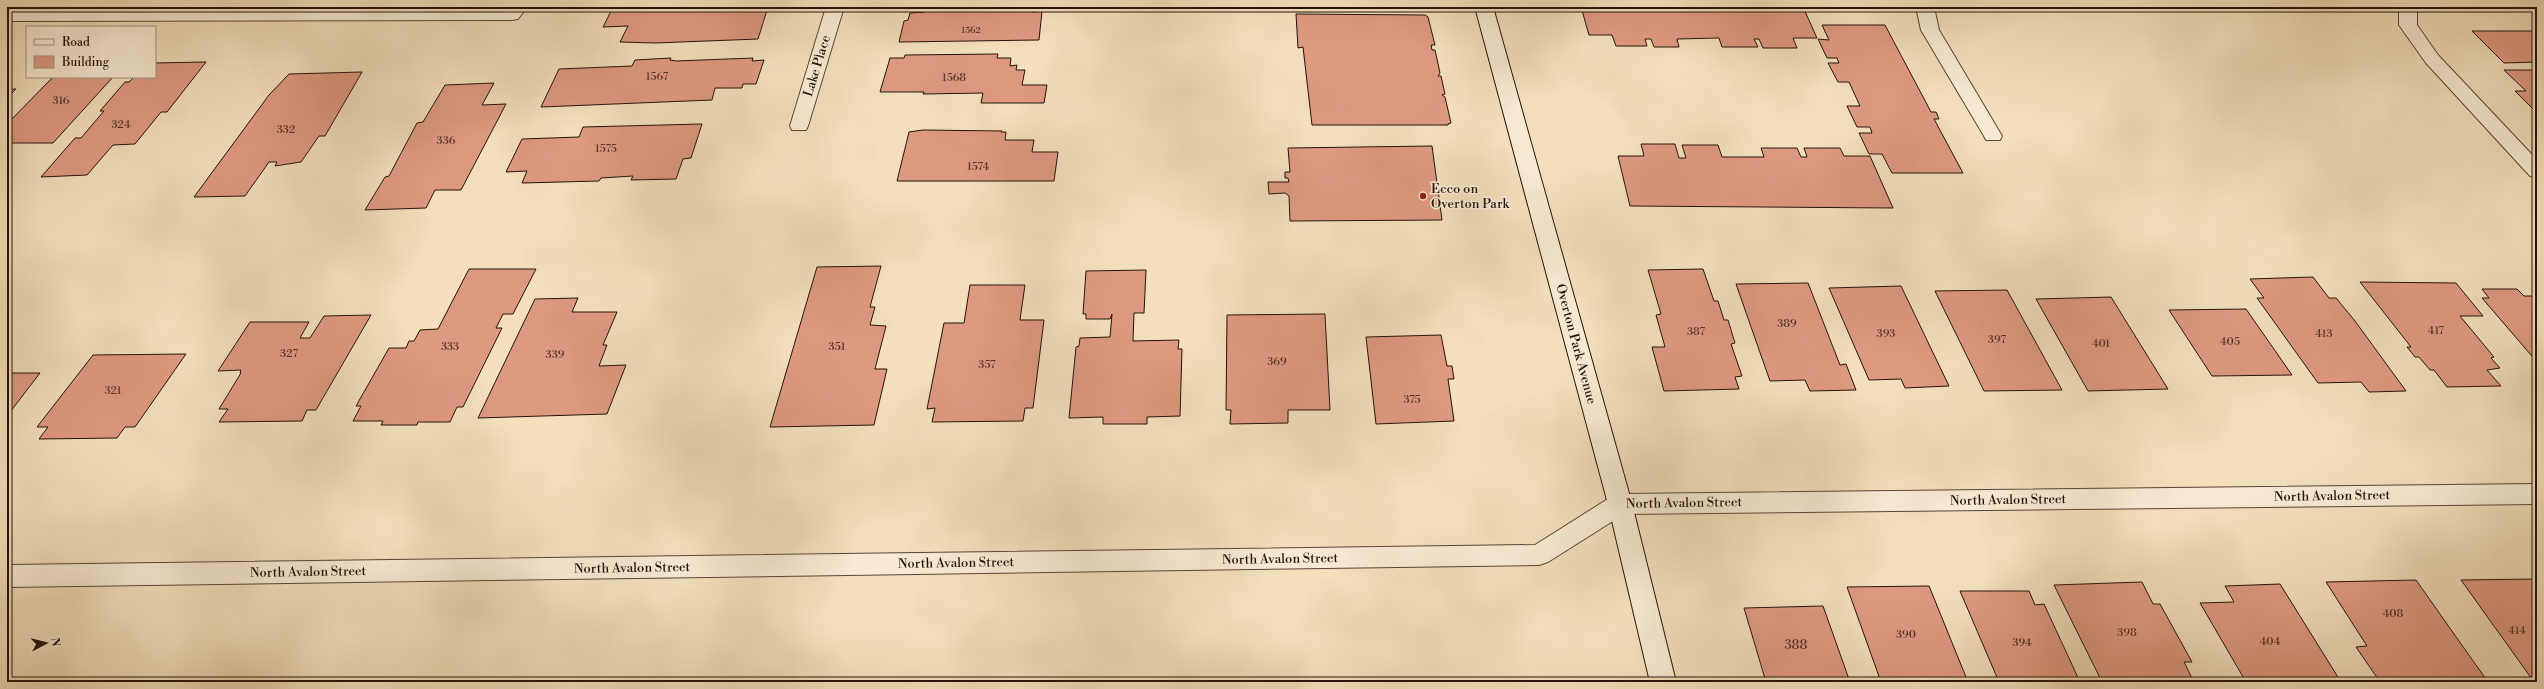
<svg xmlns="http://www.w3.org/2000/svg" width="2544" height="689" viewBox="0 0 2544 689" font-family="'Libre Bodoni',serif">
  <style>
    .building { fill: #de9981; stroke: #251208 }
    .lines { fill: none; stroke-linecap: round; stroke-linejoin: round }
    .lane-casing { stroke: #584535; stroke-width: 2 }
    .street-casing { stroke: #584535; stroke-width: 2 }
    .secondary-casing { stroke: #251208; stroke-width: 2 }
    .lane { fill: #f7ead3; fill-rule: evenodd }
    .street { fill: #f7ead3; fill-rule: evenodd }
    .secondary { fill: #f7ead3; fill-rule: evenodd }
    .poi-dot { fill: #8f2418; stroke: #f7ead3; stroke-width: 1.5 }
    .labels { text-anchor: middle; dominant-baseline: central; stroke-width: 3; stroke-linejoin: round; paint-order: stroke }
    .far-number-label { font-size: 9px; fill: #533426 }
    .number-label { font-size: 11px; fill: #533426 }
    .street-label { font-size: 13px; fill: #251208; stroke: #f7ead3 }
    .poi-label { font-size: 13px; fill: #251208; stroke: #f7ead3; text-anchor: start }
    .near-number-label { font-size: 13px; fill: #533426 }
  </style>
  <rect width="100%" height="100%" fill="#f3dfbc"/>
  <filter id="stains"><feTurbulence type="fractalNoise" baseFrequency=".005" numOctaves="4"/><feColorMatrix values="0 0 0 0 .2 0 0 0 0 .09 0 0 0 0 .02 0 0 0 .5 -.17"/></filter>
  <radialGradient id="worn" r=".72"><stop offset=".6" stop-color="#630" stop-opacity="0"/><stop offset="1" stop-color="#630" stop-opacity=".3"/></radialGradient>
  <g class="building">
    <polygon points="613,7 768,7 758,39 655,43 620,42 628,26 603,27"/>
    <polygon points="924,7 1033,7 1032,12 1042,11 1039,40 899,42 904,21 908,20 910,13 924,12"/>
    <polygon points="1581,7 1803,7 1817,38 1793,38 1797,48 1763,48 1759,39 1754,39 1758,47 1722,47 1719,38 1677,39 1679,47 1654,47 1651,39 1645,39 1647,46 1616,46 1612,35 1589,35"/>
    <polygon points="1296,14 1425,15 1428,17 1435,45 1431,45 1432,50 1435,50 1440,73 1438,76 1441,76 1445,94 1442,95 1445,97 1451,123 1448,124 1448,125 1312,125 1303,47 1298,48"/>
    <polygon points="1822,25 1885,25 1931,112 1936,112 1939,119 1934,119 1963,173 1892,173 1882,154 1869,154 1859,133 1872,133 1870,127 1857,127 1847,106 1860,106 1849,82 1838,82 1828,63 1839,63 1837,58 1827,58 1818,39 1829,40"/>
    <polygon points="2472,31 2534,31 2537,34 2537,62 2504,63"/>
    <polygon points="998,54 997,58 1011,58 1010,66 1017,65 1016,70 1025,70 1022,85 1047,85 1044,103 981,103 983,93 923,94 924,92 880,92 890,58 904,58 905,55"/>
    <polygon points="671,58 670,60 676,61 753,58 752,61 764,60 756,84 743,84 742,88 715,88 712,100 541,107 559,69 632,66 635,60"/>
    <polygon points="206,62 167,112 161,112 135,144 113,145 87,175 41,177 75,138 81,138 104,111 100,111 125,82 129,82 134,77 155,77 155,63"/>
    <polygon points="2504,70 2537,70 2537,113 2515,91 2526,91"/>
    <polygon points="362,72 325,136 319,136 301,162 275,166 277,162 269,162 245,196 194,197 269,95 289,74"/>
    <polygon points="53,77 113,77 53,143 7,143 7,124"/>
    <polygon points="494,83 482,105 506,104 461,190 435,190 426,208 365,210 385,177 389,176 417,123 423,122 445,85"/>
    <polygon points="7,89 16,89 7,98"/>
    <polygon points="702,124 691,158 683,159 676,179 631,180 633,176 601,178 599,181 522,183 527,171 506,172 522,139 579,137 583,127"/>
    <polygon points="923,130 1002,131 1001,132 1006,132 1005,140 1034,140 1032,152 1058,152 1054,181 897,181 909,132"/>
    <polygon points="1641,144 1675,144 1679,158 1686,158 1682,145 1718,145 1722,157 1764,157 1761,148 1797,148 1801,157 1807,157 1804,148 1840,148 1844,156 1870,156 1893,208 1630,206 1618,156 1644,156"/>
    <polygon points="1432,146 1442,220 1290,221 1289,196 1285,193 1269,194 1268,182 1289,182 1288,178 1285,178 1285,172 1290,172 1288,148"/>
    <polygon points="881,266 870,307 875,307 870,325 886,326 875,369 887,369 874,425 770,427 817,267"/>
    <polygon points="469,269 536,269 513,314 503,314 496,328 502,328 463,407 457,407 450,422 418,422 417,425 381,425 383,421 353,421 361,406 356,406 389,348 406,348 409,341 414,341 420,330 438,329"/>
    <polygon points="1703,269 1714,301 1718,301 1724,320 1728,320 1735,343 1731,344 1742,376 1735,377 1739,389 1664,391 1652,347 1665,347 1656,315 1661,314 1648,270"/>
    <polygon points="1146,270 1144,313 1134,313 1133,341 1179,340 1178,349 1182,349 1180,416 1147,417 1147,424 1103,424 1103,417 1069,418 1076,347 1079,346 1080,338 1110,337 1112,314 1110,319 1086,319 1086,314 1083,314 1086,271"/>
    <polygon points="2313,277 2329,298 2336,298 2355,321 2406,391 2369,392 2361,382 2318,383 2257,298 2264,298 2250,279"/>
    <polygon points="2360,282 2456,283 2483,316 2460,316 2494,357 2491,358 2500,368 2487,370 2501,386 2447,387 2434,370 2430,370 2419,357 2415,357 2407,347 2411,347"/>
    <polygon points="1808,283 1840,365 1846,364 1856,390 1810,391 1805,380 1770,381 1736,284"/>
    <polygon points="970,285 1025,285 1020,320 1044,320 1033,408 1025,408 1023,421 932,422 935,408 927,409 944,323 964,323"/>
    <polygon points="1901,286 1949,386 1905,388 1901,379 1869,380 1829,288"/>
    <polygon points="2482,289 2517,289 2524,296 2537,296 2537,362 2482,298 2489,298"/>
    <polygon points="2007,290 2062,390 1984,391 1935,291"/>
    <polygon points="2111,297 2168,389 2088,391 2036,299"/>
    <polygon points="578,298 572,312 617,312 603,345 607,345 599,366 626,365 607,414 478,418 535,299"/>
    <polygon points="2246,309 2292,375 2212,376 2169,310"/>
    <polygon points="1325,314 1330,410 1288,410 1288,423 1230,424 1231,410 1226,410 1227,315"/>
    <polygon points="371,315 316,410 307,410 302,421 219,422 228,409 219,409 241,373 240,373 241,370 218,371 250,322 309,322 300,338 310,338 324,316"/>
    <polygon points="1441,335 1447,366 1452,366 1454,379 1448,379 1454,421 1376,424 1366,337"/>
    <polygon points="186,354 135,427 125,427 117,438 39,439 48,427 37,427 93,355"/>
    <polygon points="7,373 40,373 7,416"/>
    <polygon points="2537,579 2537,682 2534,682 2461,580"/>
    <polygon points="2416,580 2488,682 2388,682 2386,679 2378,679 2356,647 2367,646 2326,582"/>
    <polygon points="2142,582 2153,604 2160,604 2192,662 2184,662 2194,682 2102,682 2054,585"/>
    <polygon points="2280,584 2341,682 2246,682 2200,603 2234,602 2225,586"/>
    <polygon points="1929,586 1968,682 1881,682 1847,587"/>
    <polygon points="1960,591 2029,591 2035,605 2044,604 2080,682 1999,682"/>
    <polygon points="1823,606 1850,682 1766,682 1744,608"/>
  </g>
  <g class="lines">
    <defs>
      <g id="lane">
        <polygon points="1916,7 1934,7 1939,30 2002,136 2000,140 1986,140 1984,136 1921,30"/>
        <polygon points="2399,7 2417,7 2417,25 2438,55 2537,160 2537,178 2530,176 2426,63 2399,25"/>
      </g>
      <g id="street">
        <polygon points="509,7 527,7 518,19 512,20 7,21 7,11 507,10"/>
        <polygon points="826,7 844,7 808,126 806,130 792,130 790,126"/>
        <polygon points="2537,484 2537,504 1624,514 1548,562 1539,565 7,587 7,565 1535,545 1611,497 1620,494"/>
      </g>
      <polygon id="secondary" points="1475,7 1493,7 1632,504 1676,682 1650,682 1608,504"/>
    </defs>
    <use href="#lane" class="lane-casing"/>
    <use href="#street" class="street-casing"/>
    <use href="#secondary" class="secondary-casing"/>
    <use href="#lane" class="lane"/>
    <use href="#street" class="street"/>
    <use href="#secondary" class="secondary"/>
  </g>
  <circle class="poi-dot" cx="1423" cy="196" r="4"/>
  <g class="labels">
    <g class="far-number-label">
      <text x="971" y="30">1562</text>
    </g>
    <g class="number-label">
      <text x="657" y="77">1567</text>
      <text x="954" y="78">1568</text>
      <text x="61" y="101">316</text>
      <text x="121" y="125">324</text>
      <text x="286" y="130">332</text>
      <text x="446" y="141">336</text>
      <text x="606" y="149">1575</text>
      <text x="978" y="167">1574</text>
      <text x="1787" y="324">389</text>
      <text x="2436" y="331">417</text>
      <text x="1696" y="332">387</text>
      <text x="1886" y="334">393</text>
      <text x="2324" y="334">413</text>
      <text x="1997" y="340">397</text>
      <text x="2230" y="342">405</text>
      <text x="2101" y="344">401</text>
      <text x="450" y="347">333</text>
      <text x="837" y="347">351</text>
      <text x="289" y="354">327</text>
      <text x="555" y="355">339</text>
      <text x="1277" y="362">369</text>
      <text x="987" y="365">357</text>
      <text x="113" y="391">321</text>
      <text x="1412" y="400">375</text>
      <text x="2393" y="614">408</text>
      <text x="2517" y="631">414</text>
      <text x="2127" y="633">398</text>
      <text x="1906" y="635">390</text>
      <text x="2270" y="642">404</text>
      <text x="2022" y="643">394</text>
    </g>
    <g class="street-label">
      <text transform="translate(817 66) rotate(-73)">Lake Place</text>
      <text transform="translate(1576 344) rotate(75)">Overton Park Avenue</text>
      <text transform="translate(2332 496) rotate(-1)">North Avalon Street</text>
      <text transform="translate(2008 500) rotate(-1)">North Avalon Street</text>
      <text transform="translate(1684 503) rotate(-1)">North Avalon Street</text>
      <text transform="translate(1280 559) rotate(-1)">North Avalon Street</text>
      <text transform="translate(956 563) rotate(-1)">North Avalon Street</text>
      <text transform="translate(632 568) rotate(-1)">North Avalon Street</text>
      <text transform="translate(308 572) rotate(-1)">North Avalon Street</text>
    </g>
    <g class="poi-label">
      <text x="1431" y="189">Ecco on<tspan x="1431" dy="15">Overton Park</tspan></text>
    </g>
    <g class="near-number-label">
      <text x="1796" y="645">388</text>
    </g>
  </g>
  <rect width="2544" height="689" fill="none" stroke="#f3dfbc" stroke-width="24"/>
  <rect x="8" y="8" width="2528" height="673" fill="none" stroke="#251208" stroke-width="2"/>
  <rect x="12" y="12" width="2520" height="665" fill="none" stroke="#251208"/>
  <rect x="26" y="26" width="130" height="52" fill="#f7ead3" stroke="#a39482"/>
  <rect x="34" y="39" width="20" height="6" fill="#f7ead3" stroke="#a39482"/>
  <text x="62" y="46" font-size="12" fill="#251208">Road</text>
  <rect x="34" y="56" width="20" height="12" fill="#de9981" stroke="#a39482"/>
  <text x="62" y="66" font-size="12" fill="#251208">Building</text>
  <g transform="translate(46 643) rotate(83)" stroke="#f7ead3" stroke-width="3" paint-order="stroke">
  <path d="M0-3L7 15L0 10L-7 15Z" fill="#251208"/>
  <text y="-6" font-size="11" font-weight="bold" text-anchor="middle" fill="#251208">N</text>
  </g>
  <rect width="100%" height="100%" filter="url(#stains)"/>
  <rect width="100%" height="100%" fill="url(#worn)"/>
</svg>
